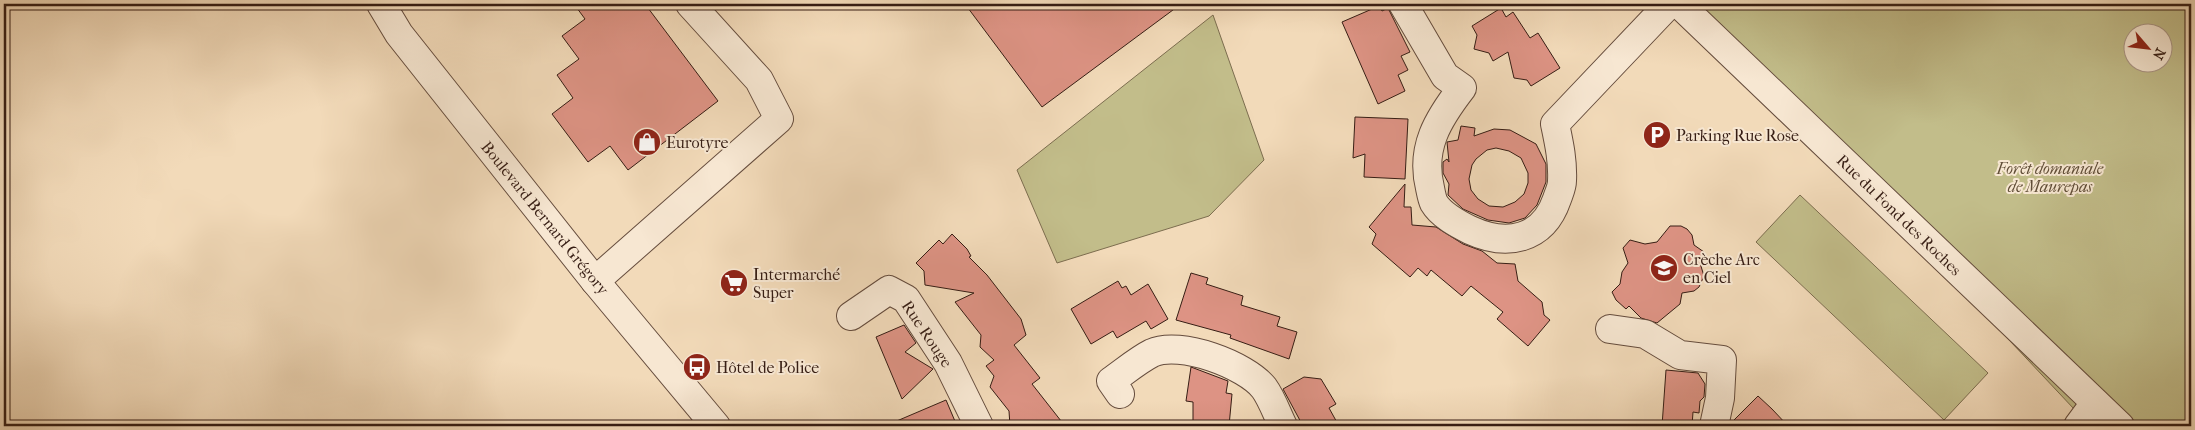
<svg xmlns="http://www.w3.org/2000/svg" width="2195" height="430" viewBox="0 0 2195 430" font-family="'IM FELL French Canon',serif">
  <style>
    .green { fill: #c2bd8a; stroke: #7c6d4f; fill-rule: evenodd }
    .building { fill: #dd9384; stroke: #361d14; fill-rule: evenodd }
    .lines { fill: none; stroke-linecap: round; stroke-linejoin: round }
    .minor-casing { stroke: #654c3d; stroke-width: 30 }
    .minor { stroke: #f7e7d2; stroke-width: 28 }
    .labels { text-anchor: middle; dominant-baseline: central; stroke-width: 4; stroke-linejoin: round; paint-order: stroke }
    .poi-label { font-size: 16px; fill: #361d14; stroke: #f7e7d2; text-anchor: start }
    .park-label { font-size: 16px; font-style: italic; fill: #604d37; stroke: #f7e7d2 }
    .street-label { font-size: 16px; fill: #361d14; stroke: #f7e7d2 }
  </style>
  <rect width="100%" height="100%" fill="#f2dab9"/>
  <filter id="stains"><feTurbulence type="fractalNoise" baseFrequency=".004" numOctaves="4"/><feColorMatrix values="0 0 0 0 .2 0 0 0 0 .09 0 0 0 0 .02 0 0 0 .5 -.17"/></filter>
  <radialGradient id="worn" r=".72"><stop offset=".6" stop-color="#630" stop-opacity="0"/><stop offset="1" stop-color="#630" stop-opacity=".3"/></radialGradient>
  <g class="green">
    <path d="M1693 4H2191V426H2090ZM2132 32H2162V62H2132Z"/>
    <polygon points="1213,15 1264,160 1209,216 1057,263 1017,170"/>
    <polygon points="1800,195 1988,373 1944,420 1756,242"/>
  </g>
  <g class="building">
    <polygon points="574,4 645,4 718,101 628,170 610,146 588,162 552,114 573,98 557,75 579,59 562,36 585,19"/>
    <polygon points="965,4 1181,4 1042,107"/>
    <polygon points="1379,6 1382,11 1388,8 1410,52 1401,56 1408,70 1398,75 1405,91 1378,104 1342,22"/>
    <polygon points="1501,8 1506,17 1513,12 1530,38 1538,33 1560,68 1531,86 1527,80 1514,78 1508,52 1493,61 1489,53 1474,49 1477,35 1472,26"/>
    <polygon points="1355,117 1408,119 1405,179 1364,177 1365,154 1353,158"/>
    <path d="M1461 126 1475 128 1474 136 1494 129 1510 130 1536 144 1546 164V182L1537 205 1525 218 1509 223 1488 220 1463 209 1448 195 1449 184 1443 173V162L1447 159 1449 162 1447 142 1458 140ZM1496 148 1509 151 1521 158 1528 173V183L1524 194 1515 202 1503 207 1489 206 1478 199 1471 190 1469 179 1472 165 1476 159 1487 150Z"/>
    <polygon points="1405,184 1404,207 1411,207 1412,225 1436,227 1463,244 1482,251 1497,263 1515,264 1518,281 1542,302 1544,315 1550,320 1528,346 1497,319 1503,312 1471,286 1462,296 1431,270 1427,276 1418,268 1410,277 1372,244 1376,234 1369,227"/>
    <polygon points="1670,226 1681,226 1687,229 1692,235 1694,245 1704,252 1700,263 1704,276 1699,287 1694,291 1682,293 1680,304 1657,323 1641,318 1629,306 1626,309 1616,300 1612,292 1620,284 1622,272 1628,263 1623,248 1630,240 1645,244 1657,242"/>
    <polygon points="952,234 967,249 971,256 969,257 987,275 1021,319 1026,335 1014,345 1040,378 1032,384 1065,426 1010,426 1009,411 990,387 994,376 986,366 994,360 980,347 981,335 955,302 974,293 925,285 924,271 916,263 939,240 943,244"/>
    <polygon points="1191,273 1208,278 1206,284 1243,296 1241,305 1280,317 1277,326 1297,332 1289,359 1230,338 1231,335 1176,320"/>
    <polygon points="1118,281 1122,288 1126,286 1131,295 1148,284 1168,319 1151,329 1146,321 1117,338 1113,331 1091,344 1071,309"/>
    <polygon points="904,325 916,343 905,352 933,369 902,399 876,337"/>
    <polygon points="1191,367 1228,381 1226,393 1232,394 1229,426 1193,426 1193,402 1186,401"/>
    <polygon points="1666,370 1698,373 1705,384 1704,397 1700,401 1699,413 1693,412 1692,426 1662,426"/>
    <polygon points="1304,377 1321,379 1336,404 1329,408 1339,426 1303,426 1283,389"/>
    <polygon points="1758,396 1772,409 1788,426 1730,426 1731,423"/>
    <polygon points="946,400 957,426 885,426"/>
  </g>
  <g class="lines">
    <defs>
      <g id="minor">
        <polyline points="381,4 399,34 595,281 716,426"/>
        <path d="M1403 4 1445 76 1462 88C1438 119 1420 148 1430 188 1431 193 1432 199 1434 203 1441 215 1458 224 1470 230 1507 247 1543 240 1557 199 1559 193 1562 187 1562 181 1563 161 1559 143 1555 124L1669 4"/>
        <polyline points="1679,4 2120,426"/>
        <polyline points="595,281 779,119 759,80 690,4"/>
        <polyline points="851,316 889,290 906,299 948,363 979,426"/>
        <polyline points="1610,329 1645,334 1680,355 1722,360 1720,398 1714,426"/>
        <path d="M1120 394 1111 381C1124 372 1138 360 1152 353 1180 340 1246 365 1264 388 1272 399 1277 414 1283 426"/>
        <polyline points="2078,426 2095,403"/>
      </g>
    </defs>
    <use href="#minor" class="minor-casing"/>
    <use href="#minor" class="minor"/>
  </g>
  <defs>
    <symbol id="parking-disc" viewBox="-11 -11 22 22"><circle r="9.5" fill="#8f2418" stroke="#f7e7d2"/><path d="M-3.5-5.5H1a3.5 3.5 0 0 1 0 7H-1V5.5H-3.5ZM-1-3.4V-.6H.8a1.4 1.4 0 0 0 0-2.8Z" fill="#fff"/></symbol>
    <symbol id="shop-disc" viewBox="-11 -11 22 22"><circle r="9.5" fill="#8f2418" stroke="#f7e7d2"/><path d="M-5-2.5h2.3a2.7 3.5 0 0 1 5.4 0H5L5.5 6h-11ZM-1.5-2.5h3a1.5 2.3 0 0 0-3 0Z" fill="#fff"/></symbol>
    <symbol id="school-disc" viewBox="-11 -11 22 22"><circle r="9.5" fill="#8f2418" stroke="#f7e7d2"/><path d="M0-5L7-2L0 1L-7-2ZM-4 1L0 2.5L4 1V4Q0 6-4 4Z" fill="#fff"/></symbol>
    <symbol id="supermarket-disc" viewBox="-11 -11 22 22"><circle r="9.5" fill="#8f2418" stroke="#f7e7d2"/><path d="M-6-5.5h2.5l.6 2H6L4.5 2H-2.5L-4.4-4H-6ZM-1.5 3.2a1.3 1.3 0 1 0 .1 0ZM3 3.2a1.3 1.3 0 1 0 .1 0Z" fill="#fff"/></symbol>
    <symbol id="bus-disc" viewBox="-11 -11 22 22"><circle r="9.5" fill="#8f2418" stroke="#f7e7d2"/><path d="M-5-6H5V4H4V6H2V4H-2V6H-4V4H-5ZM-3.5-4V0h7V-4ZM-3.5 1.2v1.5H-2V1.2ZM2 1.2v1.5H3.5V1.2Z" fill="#fff"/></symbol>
  </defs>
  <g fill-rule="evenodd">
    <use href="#parking-disc" x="1641" y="119" width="32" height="32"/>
    <use href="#shop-disc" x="631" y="126" width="32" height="32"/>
    <use href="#school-disc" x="1648" y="252" width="32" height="32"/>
    <use href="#supermarket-disc" x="718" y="267" width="32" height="32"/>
    <use href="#bus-disc" x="681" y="351" width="32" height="32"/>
  </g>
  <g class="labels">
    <g class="poi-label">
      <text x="1676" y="135">Parking Rue Rose</text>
      <text x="666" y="142">Eurotyre</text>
      <text x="1683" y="259">Crèche Arc<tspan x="1683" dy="18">en Ciel</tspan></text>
      <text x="753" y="274">Intermarché<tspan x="753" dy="18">Super</tspan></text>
      <text x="716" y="367">Hôtel de Police</text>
    </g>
    <g class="park-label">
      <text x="2050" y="168">Forêt domaniale<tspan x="2050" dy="18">de Maurepas</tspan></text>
    </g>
    <g class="street-label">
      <text transform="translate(1899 215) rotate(44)">Rue du Fond des Roches</text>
      <text transform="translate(545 218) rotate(51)">Boulevard Bernard Grégory</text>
      <text transform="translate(927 334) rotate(56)">Rue Rouge</text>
    </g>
  </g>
  <rect width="2195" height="430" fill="none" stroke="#f2dab9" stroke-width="20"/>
  <rect x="5" y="5" width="2185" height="420" fill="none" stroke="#361d14" stroke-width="2.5"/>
  <rect x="10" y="10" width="2175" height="410" fill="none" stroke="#361d14"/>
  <g transform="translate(2148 48) rotate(118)"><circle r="24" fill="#f7e7d2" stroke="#aa9686"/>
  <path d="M0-4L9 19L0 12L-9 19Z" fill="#8f2418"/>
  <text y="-8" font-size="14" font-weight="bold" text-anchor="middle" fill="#361d14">N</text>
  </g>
  <rect width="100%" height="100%" filter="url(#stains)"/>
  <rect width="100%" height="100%" fill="url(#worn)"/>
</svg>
